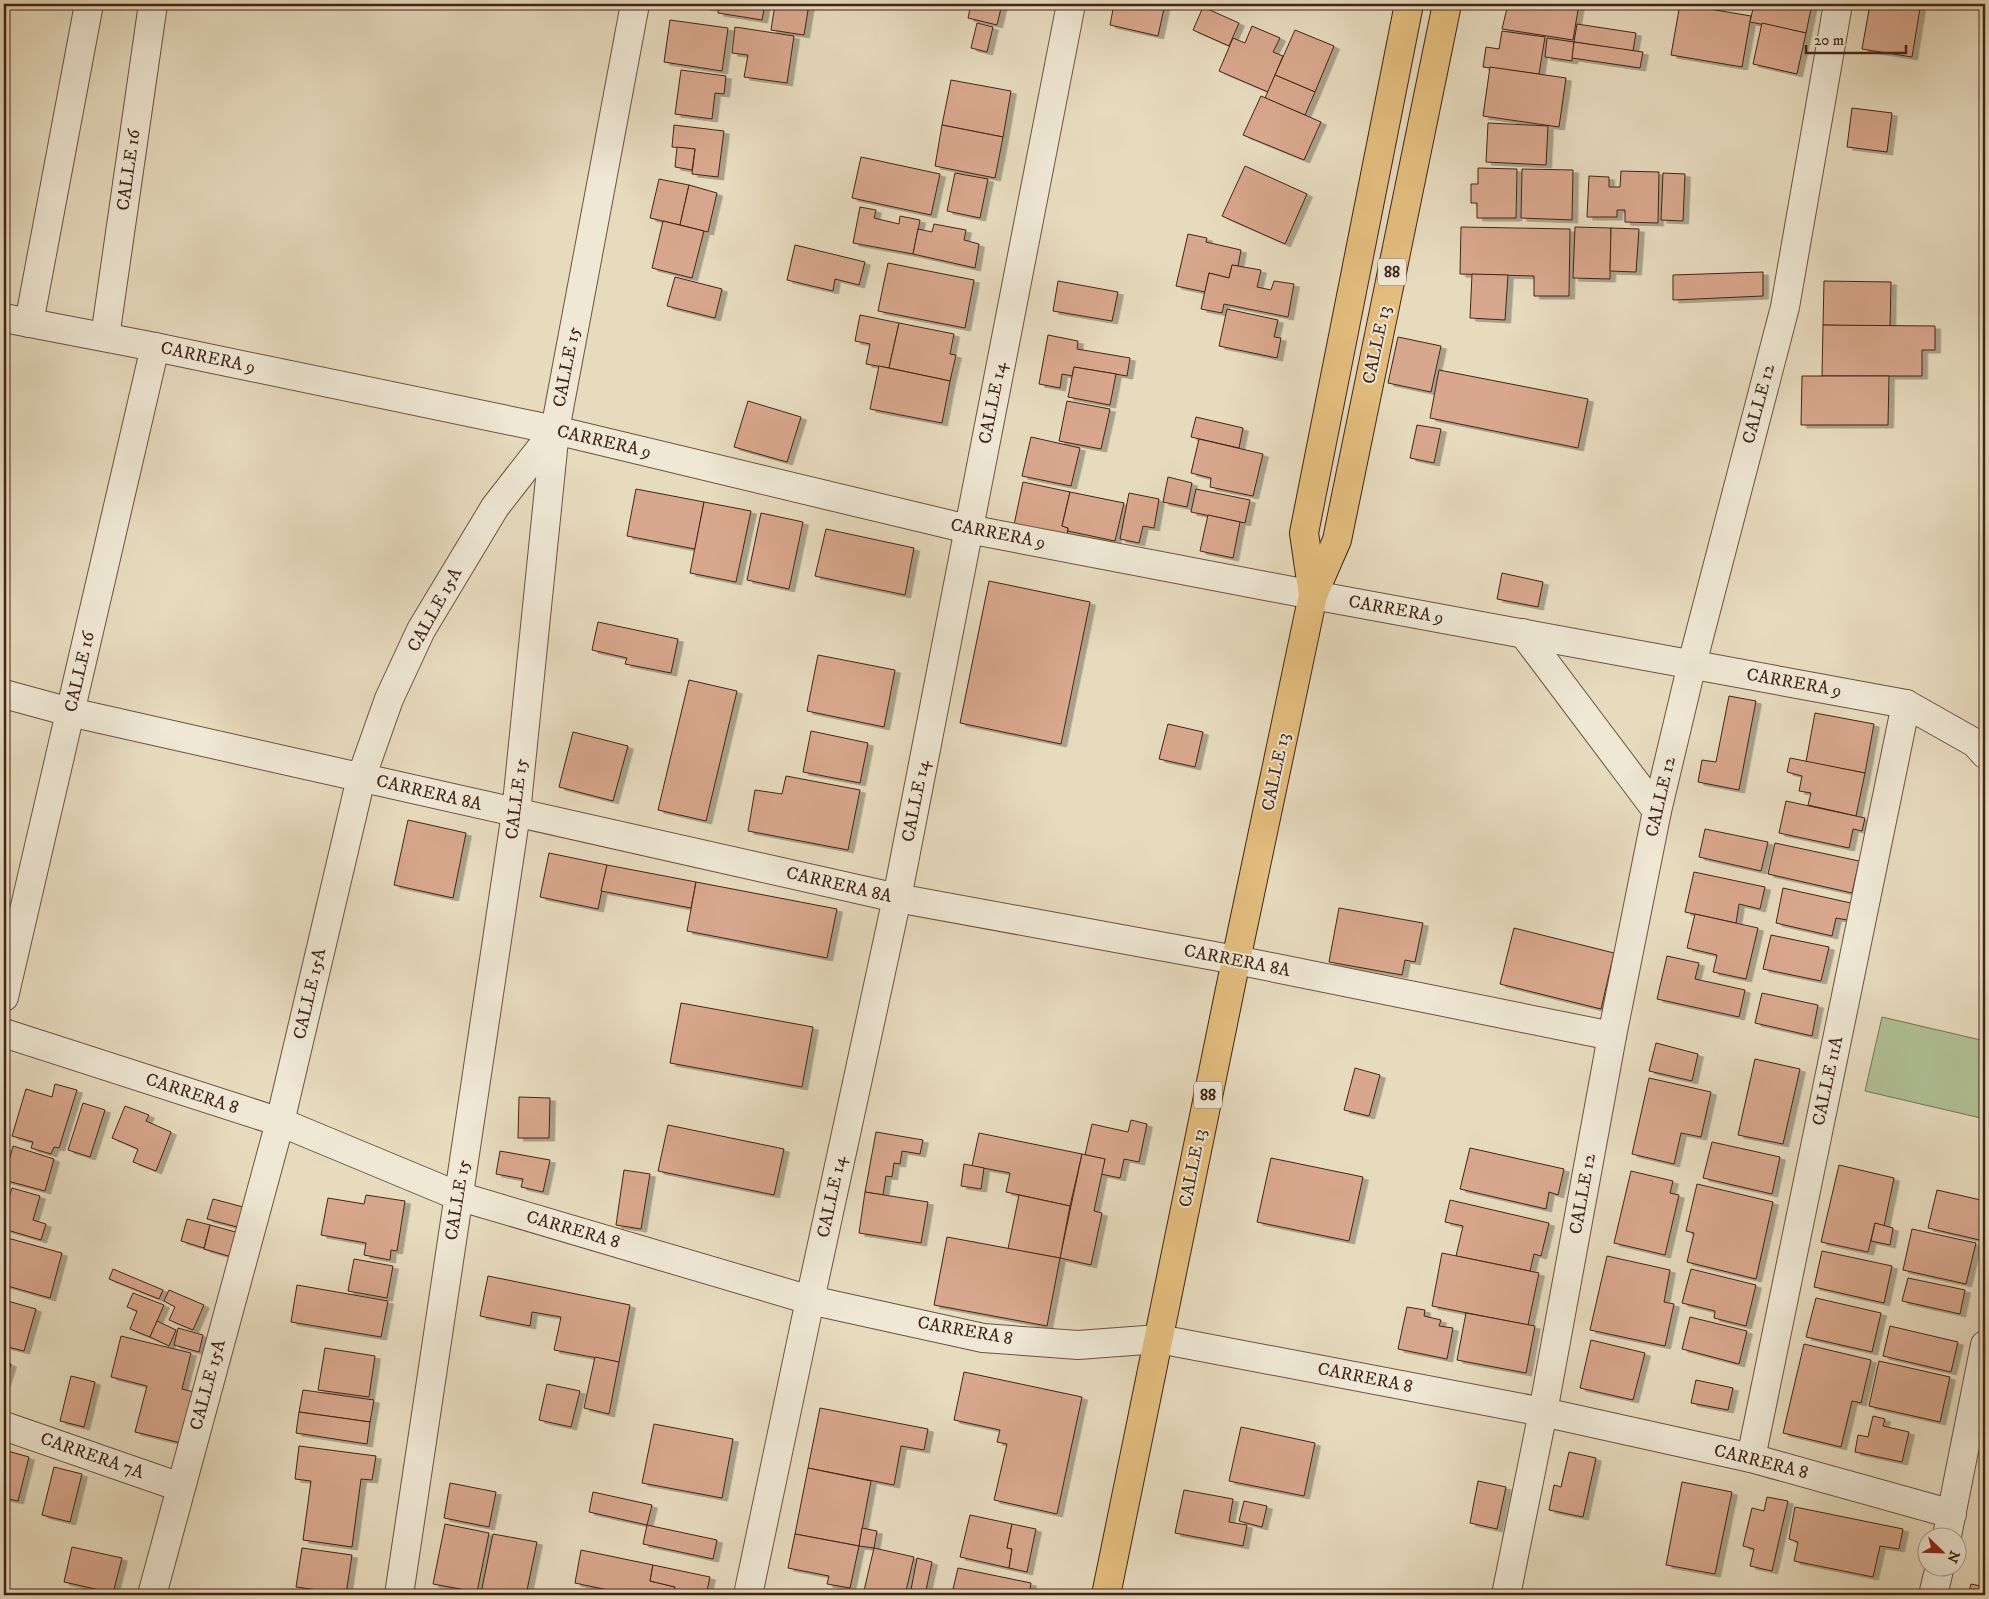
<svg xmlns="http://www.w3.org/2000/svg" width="1989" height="1599" viewBox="0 0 1989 1599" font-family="'IM FELL DW Pica',serif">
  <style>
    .green { fill: #b1c195; stroke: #7a7256 }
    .building { fill: #d9a78d; stroke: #422416; filter: url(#shadow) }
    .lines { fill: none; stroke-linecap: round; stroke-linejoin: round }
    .minor-casing { stroke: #6b5240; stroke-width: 30 }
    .trunk-casing { stroke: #422416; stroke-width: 30 }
    .minor { stroke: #efe8d5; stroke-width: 28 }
    .trunk { stroke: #e4be7f; stroke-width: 28 }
    .labels { text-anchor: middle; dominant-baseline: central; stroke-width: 4; stroke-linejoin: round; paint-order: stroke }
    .shield { fill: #efe8d5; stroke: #765f4f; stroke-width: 1 }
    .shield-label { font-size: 16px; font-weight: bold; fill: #422416 }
    .street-label { font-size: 18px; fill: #422416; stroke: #efe8d5 }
  </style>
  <defs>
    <filter id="shadow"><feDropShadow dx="5.5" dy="3" stdDeviation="0" flood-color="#0004"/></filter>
  </defs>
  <rect width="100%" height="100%" fill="#e7dbbe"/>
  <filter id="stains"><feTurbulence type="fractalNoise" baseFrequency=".004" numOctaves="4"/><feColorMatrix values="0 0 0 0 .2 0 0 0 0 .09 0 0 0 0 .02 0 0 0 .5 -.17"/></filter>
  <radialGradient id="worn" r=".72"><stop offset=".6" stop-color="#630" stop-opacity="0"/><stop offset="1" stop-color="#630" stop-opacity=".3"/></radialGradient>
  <polygon class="green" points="1882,1017 1985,1041 1985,1119 1865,1091"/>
  <g class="building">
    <polygon points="685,4 719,4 719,9"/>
    <polygon points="719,4 765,4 762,20 718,13"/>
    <polygon points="775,4 809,4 804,35 771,30"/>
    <polygon points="971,4 1002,4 997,25 968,18"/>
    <polygon points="1114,4 1165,4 1158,36 1110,25"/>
    <polygon points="1508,4 1579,4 1573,40 1502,29"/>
    <polygon points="1680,4 1751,16 1742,67 1671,55"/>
    <polygon points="1754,4 1812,4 1806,33 1750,22"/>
    <polygon points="1870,4 1896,4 1920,8 1912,57 1862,49"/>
    <polygon points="1203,7 1239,23 1229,46 1193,30"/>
    <polygon points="670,20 728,28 722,71 664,62"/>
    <polygon points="977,23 993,27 987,52 971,48"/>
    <polygon points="1762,23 1806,33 1797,74 1753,64"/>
    <polygon points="1577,24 1636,33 1633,51 1574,42"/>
    <polygon points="1252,26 1280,38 1273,52 1283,56 1268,92 1219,71 1233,38 1245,43"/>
    <polygon points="735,27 794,36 787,83 744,77 748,55 732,53"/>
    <polygon points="1295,30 1334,46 1315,92 1275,75"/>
    <polygon points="1502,31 1545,37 1539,74 1483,67 1486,47 1499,49"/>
    <polygon points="1547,38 1574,42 1572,61 1545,57"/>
    <polygon points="1574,42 1643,52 1640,68 1572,58"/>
    <polygon points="1490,67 1566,78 1559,127 1483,116"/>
    <polygon points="681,70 726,76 724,94 715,93 712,119 675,114"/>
    <polygon points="1275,75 1315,92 1305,115 1265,98"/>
    <polygon points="951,80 1011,91 1003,137 942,125"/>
    <polygon points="1261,96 1321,122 1304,160 1243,135"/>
    <polygon points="1852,108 1892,113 1887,152 1847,147"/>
    <polygon points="1488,123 1548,126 1546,165 1486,162"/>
    <polygon points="674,125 724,131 718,177 692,174 695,149 672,147"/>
    <polygon points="942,125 1003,137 995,178 935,166"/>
    <polygon points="677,147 695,149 692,170 675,167"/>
    <polygon points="861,157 940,174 931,215 852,198"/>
    <polygon points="1245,166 1307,194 1285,244 1222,216"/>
    <polygon points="1478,168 1517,169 1516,218 1477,218 1477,203 1471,203 1471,184 1478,184"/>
    <polygon points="1522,169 1573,170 1572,220 1521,218"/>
    <polygon points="1621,171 1659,172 1658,223 1625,222 1625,210 1617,210 1617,217 1587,217 1589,176 1609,177 1609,187 1620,187"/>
    <polygon points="955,173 988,179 980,218 947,211"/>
    <polygon points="1663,173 1685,174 1683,221 1661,220"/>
    <polygon points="659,179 689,185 680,225 650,218"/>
    <polygon points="689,185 717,193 708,232 680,225"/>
    <polygon points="860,207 876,210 874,218 899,224 900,216 920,220 913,254 853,243"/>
    <polygon points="663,221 704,231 692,278 652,268"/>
    <polygon points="934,224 966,230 964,240 979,244 975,268 913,254 918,229 932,232"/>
    <polygon points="1461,227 1570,229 1569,296 1534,296 1534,276 1460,274"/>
    <polygon points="1575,227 1611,228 1610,279 1573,278"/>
    <polygon points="1611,228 1639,229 1636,272 1610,271"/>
    <polygon points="1188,234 1207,238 1206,242 1241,250 1238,266 1232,265 1229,278 1209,273 1205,292 1176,286"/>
    <polygon points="795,245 865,262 859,285 835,279 833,291 787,280"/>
    <polygon points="888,263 974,280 965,328 878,311"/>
    <polygon points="1232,265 1261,270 1257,287 1271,290 1274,281 1294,284 1288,317 1224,304 1222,313 1201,309 1209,273 1229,278"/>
    <polygon points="1763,272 1763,296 1673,300 1673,275"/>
    <polygon points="1472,274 1508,275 1505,320 1470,318"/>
    <polygon points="675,277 722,289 715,318 667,306"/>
    <polygon points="1058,281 1118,292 1112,321 1053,311"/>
    <polygon points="1824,281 1891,282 1890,327 1823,325"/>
    <polygon points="1227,309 1278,320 1274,337 1281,338 1277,358 1219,346"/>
    <polygon points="860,315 899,323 889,368 866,364 870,344 855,341"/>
    <polygon points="899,323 954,334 950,354 956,355 950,381 889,368"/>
    <polygon points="1823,325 1935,326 1935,350 1922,350 1922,376 1822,376"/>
    <polygon points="1048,335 1078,341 1077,349 1130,358 1127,376 1074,367 1072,376 1062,374 1060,388 1039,384"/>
    <polygon points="1398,337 1441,346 1431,392 1388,383"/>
    <polygon points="879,366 950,381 942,423 870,409"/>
    <polygon points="1074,367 1116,374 1110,405 1068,397"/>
    <polygon points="1439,370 1588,399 1578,448 1430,418"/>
    <polygon points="1802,376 1889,376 1888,425 1801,425"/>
    <polygon points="748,401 801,417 787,462 734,447"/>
    <polygon points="1067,401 1110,409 1101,449 1059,441"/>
    <polygon points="1196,417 1243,428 1239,448 1191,437"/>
    <polygon points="1417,425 1441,429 1434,463 1410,458"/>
    <polygon points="1031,437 1080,448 1071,486 1022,476"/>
    <polygon points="1199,439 1263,454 1253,496 1210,487 1211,478 1191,473"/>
    <polygon points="1168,477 1192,483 1187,507 1163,502"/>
    <polygon points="1023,482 1070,492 1062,526 1068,528 1067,535 1014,525"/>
    <polygon points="636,489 704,502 695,549 627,536"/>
    <polygon points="1196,489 1250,500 1245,523 1191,512"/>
    <polygon points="1070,492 1124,503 1115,541 1068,531 1068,528 1062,526"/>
    <polygon points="1129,493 1159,499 1154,528 1143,526 1139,543 1120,539"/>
    <polygon points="704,502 751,511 736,582 690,573"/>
    <polygon points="761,513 803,522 789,589 747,580"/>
    <polygon points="1208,515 1240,522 1233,558 1200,551"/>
    <polygon points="826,529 914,548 905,595 815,576"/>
    <polygon points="1502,573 1543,582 1538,607 1497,599"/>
    <polygon points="989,581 1090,602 1061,744 960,723"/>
    <polygon points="598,622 678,639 671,673 625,664 627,658 592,650"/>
    <polygon points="818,655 895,670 884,727 807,711"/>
    <polygon points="689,680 737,691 706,821 658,810"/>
    <polygon points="1729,696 1756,701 1739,790 1698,782 1702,760 1716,762"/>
    <polygon points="1815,713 1874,724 1865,773 1806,762"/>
    <polygon points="1168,724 1203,732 1195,767 1159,759"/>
    <polygon points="811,731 868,743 860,783 803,772"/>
    <polygon points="573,732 628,746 613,801 559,787"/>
    <polygon points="1790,758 1865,773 1856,816 1808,805 1811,793 1799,791 1802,776 1787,772"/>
    <polygon points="786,776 860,790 848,850 748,831 755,790 782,794"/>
    <polygon points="1786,801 1865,818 1862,831 1853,829 1849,848 1779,833"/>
    <polygon points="408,820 466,833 453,898 394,885"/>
    <polygon points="1705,829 1768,842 1761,871 1699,857"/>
    <polygon points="1775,843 1859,861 1852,893 1768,874"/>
    <polygon points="549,853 607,865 598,909 540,897"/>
    <polygon points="607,865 696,882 691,908 601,891"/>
    <polygon points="1694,872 1765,887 1760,909 1739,904 1736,923 1685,912"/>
    <polygon points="696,882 837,909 827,958 687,931"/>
    <polygon points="1783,888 1851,903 1847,920 1836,918 1832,936 1776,923"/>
    <polygon points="1339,908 1423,923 1415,962 1405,960 1402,975 1329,962"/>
    <polygon points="1695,914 1758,928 1746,979 1713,972 1717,955 1687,948"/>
    <polygon points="1514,928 1614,953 1601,1009 1500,984"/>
    <polygon points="1771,935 1829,947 1821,981 1763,969"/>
    <polygon points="1667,956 1699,963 1695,979 1745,990 1739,1017 1657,999"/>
    <polygon points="1762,993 1818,1005 1812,1036 1755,1023"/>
    <polygon points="681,1003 813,1027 802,1087 670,1063"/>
    <polygon points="1656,1043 1698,1054 1692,1081 1649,1071"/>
    <polygon points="1755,1059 1800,1069 1783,1144 1738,1135"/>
    <polygon points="1355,1068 1380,1075 1369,1116 1344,1110"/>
    <polygon points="1649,1078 1711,1092 1701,1137 1681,1133 1674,1164 1632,1154"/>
    <polygon points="55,1084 77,1090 59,1148 54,1147 51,1154 31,1148 33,1142 12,1136 26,1089 52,1097"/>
    <polygon points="519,1097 550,1098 549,1138 518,1138"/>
    <polygon points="83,1103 105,1110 90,1157 68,1150"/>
    <polygon points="125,1106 149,1115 146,1121 171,1132 156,1171 133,1162 138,1149 112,1138"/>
    <polygon points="1131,1120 1147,1124 1139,1162 1124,1159 1120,1178 1101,1174 1105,1159 1085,1155 1092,1124 1128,1132"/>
    <polygon points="668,1125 784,1149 774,1195 658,1171"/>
    <polygon points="876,1132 923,1140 920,1154 902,1151 900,1164 894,1163 892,1177 886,1176 883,1195 865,1192"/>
    <polygon points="979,1133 1082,1154 1070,1206 1006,1192 1010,1173 972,1166"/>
    <polygon points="1712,1142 1780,1157 1772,1194 1703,1178"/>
    <polygon points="13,1146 54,1159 45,1191 4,1180"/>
    <polygon points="1470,1148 1564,1169 1558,1195 1549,1192 1546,1209 1460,1189"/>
    <polygon points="500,1151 550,1160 543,1192 521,1187 523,1179 496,1174"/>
    <polygon points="1082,1154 1105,1159 1094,1211 1102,1213 1091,1265 1060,1258"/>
    <polygon points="1271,1158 1363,1177 1349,1241 1257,1222"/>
    <polygon points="964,1164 984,1168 981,1189 961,1186"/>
    <polygon points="1839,1165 1894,1178 1884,1226 1875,1223 1868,1252 1821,1242"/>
    <polygon points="624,1170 650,1174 641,1229 616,1225"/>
    <polygon points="1631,1171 1673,1181 1670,1193 1679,1195 1665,1255 1614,1243"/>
    <polygon points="1697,1184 1773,1202 1756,1279 1687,1262 1694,1233 1686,1231"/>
    <polygon points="12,1188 40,1196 33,1220 46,1224 41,1240 4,1229 4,1211 5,1212"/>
    <polygon points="1937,1190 1985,1201 1984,1241 1928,1228"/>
    <polygon points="865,1192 928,1202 921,1243 859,1233"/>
    <polygon points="366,1195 405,1201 397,1251 391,1250 390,1260 364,1255 366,1243 321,1235 328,1198 364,1204"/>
    <polygon points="1019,1195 1070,1206 1060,1258 1008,1249"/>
    <polygon points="213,1199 247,1208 241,1228 207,1219"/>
    <polygon points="1450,1200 1549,1223 1541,1256 1534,1254 1530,1271 1456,1256 1463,1226 1445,1222"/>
    <polygon points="187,1219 210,1225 204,1248 181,1241"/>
    <polygon points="1875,1223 1893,1228 1890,1245 1871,1241"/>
    <polygon points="210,1225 239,1233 232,1257 204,1249"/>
    <polygon points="1912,1229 1976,1243 1966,1284 1903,1270"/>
    <polygon points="4,1237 62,1253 50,1298 4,1285"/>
    <polygon points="947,1237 1060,1258 1047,1326 934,1305"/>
    <polygon points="1822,1251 1892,1266 1884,1303 1814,1287"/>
    <polygon points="1442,1253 1539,1273 1528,1325 1432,1306"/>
    <polygon points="1607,1256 1670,1270 1664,1302 1674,1304 1665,1346 1590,1330"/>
    <polygon points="354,1259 393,1266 387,1298 348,1291"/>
    <polygon points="113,1269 163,1290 159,1299 109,1279"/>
    <polygon points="1691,1269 1756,1285 1746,1326 1714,1318 1715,1311 1682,1303"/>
    <polygon points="488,1276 630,1305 619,1362 554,1350 561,1317 532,1312 530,1326 480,1316"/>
    <polygon points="1908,1278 1965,1290 1960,1314 1902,1301"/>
    <polygon points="297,1285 388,1301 381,1337 291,1322"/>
    <polygon points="169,1290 204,1305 193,1330 169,1320 175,1307 164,1301"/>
    <polygon points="133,1293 164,1305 150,1337 130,1329 137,1311 127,1307"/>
    <polygon points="1816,1298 1881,1313 1872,1352 1806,1337"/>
    <polygon points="4,1300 36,1309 24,1351 4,1346"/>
    <polygon points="1407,1307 1425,1310 1424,1316 1441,1320 1439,1326 1453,1328 1447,1359 1398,1349"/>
    <polygon points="1466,1313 1535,1326 1526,1373 1457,1360"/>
    <polygon points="1690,1317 1747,1331 1739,1364 1682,1349"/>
    <polygon points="157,1321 176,1330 169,1346 150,1337"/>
    <polygon points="1890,1326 1958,1342 1951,1372 1883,1356"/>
    <polygon points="178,1328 203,1335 199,1352 174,1345"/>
    <polygon points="121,1336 191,1353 182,1389 194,1392 181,1443 135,1432 147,1386 111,1377"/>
    <polygon points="1591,1340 1645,1353 1633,1400 1580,1388"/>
    <polygon points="1804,1344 1871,1360 1861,1403 1852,1401 1841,1447 1783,1433"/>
    <polygon points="325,1348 375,1356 369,1397 318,1390"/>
    <polygon points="595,1357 619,1362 609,1414 584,1408"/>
    <polygon points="4,1361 11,1364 4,1386"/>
    <polygon points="1879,1361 1950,1377 1940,1422 1869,1406"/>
    <polygon points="964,1372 1082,1397 1057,1514 994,1500 1007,1444 997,1442 1000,1430 954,1420"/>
    <polygon points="71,1376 95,1382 84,1427 60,1421"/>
    <polygon points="1696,1380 1733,1388 1728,1410 1691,1403"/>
    <polygon points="547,1384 580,1391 571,1427 539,1420"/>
    <polygon points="303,1390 374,1400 370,1422 299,1412"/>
    <polygon points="820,1408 928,1429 924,1450 901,1446 894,1485 808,1468"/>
    <polygon points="299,1412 370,1422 367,1444 296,1433"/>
    <polygon points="1873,1416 1885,1419 1883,1426 1909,1432 1902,1462 1855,1452 1858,1435 1868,1437"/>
    <polygon points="654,1424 733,1439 722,1498 642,1483"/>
    <polygon points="1241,1427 1315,1443 1304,1496 1229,1481"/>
    <polygon points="299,1446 376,1456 372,1480 361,1479 352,1547 303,1540 311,1481 295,1479"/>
    <polygon points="4,1450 29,1457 18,1501 4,1498"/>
    <polygon points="1569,1452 1596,1458 1583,1517 1549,1510 1554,1485 1561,1487"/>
    <polygon points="54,1467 82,1474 70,1522 42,1515"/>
    <polygon points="808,1468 871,1481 859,1546 795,1534"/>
    <polygon points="1478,1481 1506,1487 1497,1529 1470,1523"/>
    <polygon points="1682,1482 1732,1492 1715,1574 1666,1565"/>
    <polygon points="450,1483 496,1492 489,1527 444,1518"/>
    <polygon points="1184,1490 1233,1499 1229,1522 1247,1525 1243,1546 1175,1533"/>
    <polygon points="593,1492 652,1505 647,1525 589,1512"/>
    <polygon points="1767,1497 1788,1501 1772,1571 1750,1566 1754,1549 1743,1546 1752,1508 1764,1511"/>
    <polygon points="1244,1501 1267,1506 1262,1527 1239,1521"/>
    <polygon points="1795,1507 1903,1529 1899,1549 1880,1546 1873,1577 1794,1561 1798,1542 1789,1539"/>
    <polygon points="970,1515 1012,1524 1007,1548 1012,1549 1009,1568 960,1557"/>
    <polygon points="445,1524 489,1533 477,1592 433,1584"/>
    <polygon points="1012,1524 1036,1529 1027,1572 1009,1568 1012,1549 1007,1548"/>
    <polygon points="647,1525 717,1540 713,1559 643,1544"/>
    <polygon points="862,1528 877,1531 874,1548 859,1546"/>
    <polygon points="493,1534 537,1542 526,1595 493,1595 481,1593"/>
    <polygon points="795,1534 859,1546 850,1588 827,1584 829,1576 788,1568"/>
    <polygon points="72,1547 122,1558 113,1593 64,1582"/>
    <polygon points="302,1548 352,1555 346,1594 296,1587"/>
    <polygon points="874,1548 914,1557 905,1595 863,1595"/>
    <polygon points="581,1550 653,1565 650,1581 675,1587 674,1595 631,1595 575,1583"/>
    <polygon points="917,1558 932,1562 925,1595 910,1595"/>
    <polygon points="653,1565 710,1577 706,1595 674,1595 675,1587 650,1581"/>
    <polygon points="958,1568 1031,1583 1029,1595 962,1595 963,1591 953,1589"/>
    <polygon points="1971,1584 1985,1587 1985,1595 1968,1595"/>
  </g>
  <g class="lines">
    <defs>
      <g id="minor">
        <polyline points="4,318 155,347 555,430 968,529 1313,595 1906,704 1975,743 1985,754"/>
        <polyline points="29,323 89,4"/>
        <polyline points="105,337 153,4"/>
        <polyline points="1523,633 1657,811"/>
        <polyline points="4,694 70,712 897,898 1236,960 1612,1036"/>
        <polyline points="4,997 155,347"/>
        <polyline points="4,1033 280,1122 458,1196 810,1300 983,1338 1078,1345 1159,1339 1543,1412 1751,1458 1952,1514"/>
        <polyline points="4,1426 180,1487"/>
        <polyline points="1751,1458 1906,704"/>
        <polyline points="1947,1536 1985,1345"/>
        <polyline points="152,1595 280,1122 361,778 389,699 421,630 495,507 555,430"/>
        <polyline points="399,1595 516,813 555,430 635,4"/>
        <polyline points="748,1595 810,1300 897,898 1071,4"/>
        <polyline points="1506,1595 1543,1412 1612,1036 1657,811 1692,664 1785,307 1838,4"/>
        <polyline points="1933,1595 1940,1566"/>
      </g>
      <g id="trunk">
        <polyline points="1313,595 1304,533 1409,4"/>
        <polyline points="1106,1595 1236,960 1313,595 1337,540 1447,4"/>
      </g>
    </defs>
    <use href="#minor" class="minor-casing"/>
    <use href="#trunk" class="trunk-casing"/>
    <use href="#minor" class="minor"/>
    <use href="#trunk" class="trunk"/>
  </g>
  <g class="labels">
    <g class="shield">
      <rect x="1378" y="258.5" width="28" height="27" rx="4"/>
      <rect x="1194" y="1081.5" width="28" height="27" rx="4"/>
    </g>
    <g class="shield-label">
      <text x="1392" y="272">88</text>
      <text x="1208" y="1095">88</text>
    </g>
    <g class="street-label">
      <text transform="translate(129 170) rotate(-82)">CALLE 16</text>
      <text transform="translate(1377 345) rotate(-78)">CALLE 13</text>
      <text transform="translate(208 358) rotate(12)">CARRERA 9</text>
      <text transform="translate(567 367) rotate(-79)">CALLE 15</text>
      <text transform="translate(993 403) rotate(-79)">CALLE 14</text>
      <text transform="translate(1759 404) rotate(-75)">CALLE 12</text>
      <text transform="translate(604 442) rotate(13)">CARRERA 9</text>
      <text transform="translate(998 534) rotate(11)">CARRERA 9</text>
      <text transform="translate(435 610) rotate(-61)">CALLE 15A</text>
      <text transform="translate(1396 610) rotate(10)">CARRERA 9</text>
      <text transform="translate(80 672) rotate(-77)">CALLE 16</text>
      <text transform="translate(1794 683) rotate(10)">CARRERA 9</text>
      <text transform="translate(1276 772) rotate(-78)">CALLE 13</text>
      <text transform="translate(429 793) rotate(13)">CARRERA 8A</text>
      <text transform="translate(1661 797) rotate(-77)">CALLE 12</text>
      <text transform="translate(517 799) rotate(-83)">CALLE 15</text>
      <text transform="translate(916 801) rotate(-79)">CALLE 14</text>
      <text transform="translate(839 885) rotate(13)">CARRERA 8A</text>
      <text transform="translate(1237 961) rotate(11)">CARRERA 8A</text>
      <text transform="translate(310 994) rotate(-77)">CALLE 15A</text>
      <text transform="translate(1828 1081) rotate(-78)">CALLE 11A</text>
      <text transform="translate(192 1094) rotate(18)">CARRERA 8</text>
      <text transform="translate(1193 1168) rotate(-79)">CALLE 13</text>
      <text transform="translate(1583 1194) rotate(-80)">CALLE 12</text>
      <text transform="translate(832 1197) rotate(-78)">CALLE 14</text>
      <text transform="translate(458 1200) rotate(-81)">CALLE 15</text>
      <text transform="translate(573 1230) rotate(16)">CARRERA 8</text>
      <text transform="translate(965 1331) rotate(10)">CARRERA 8</text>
      <text transform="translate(1365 1378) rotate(11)">CARRERA 8</text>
      <text transform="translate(208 1385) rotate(-75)">CALLE 15A</text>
      <text transform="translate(92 1456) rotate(19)">CARRERA 7A</text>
      <text transform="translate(1761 1462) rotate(14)">CARRERA 8</text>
    </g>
  </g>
  <rect width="1989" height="1599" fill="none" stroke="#e7dbbe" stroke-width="20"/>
  <rect x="5" y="5" width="1979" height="1589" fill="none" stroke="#422416" stroke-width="2.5"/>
  <rect x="10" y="10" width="1969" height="1579" fill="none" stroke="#422416"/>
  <g transform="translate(1942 1552) rotate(113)"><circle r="24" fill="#efe8d5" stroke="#aa9a89"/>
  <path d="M0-4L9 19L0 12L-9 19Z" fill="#8f2418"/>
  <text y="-8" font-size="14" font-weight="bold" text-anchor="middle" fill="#422416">N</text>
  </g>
  <path d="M1806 45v8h100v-8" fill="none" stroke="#422416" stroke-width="2.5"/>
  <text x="1814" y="45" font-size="15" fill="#422416" stroke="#efe8d5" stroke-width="4" paint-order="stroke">20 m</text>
  <rect width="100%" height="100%" filter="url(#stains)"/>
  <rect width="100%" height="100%" fill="url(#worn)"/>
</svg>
